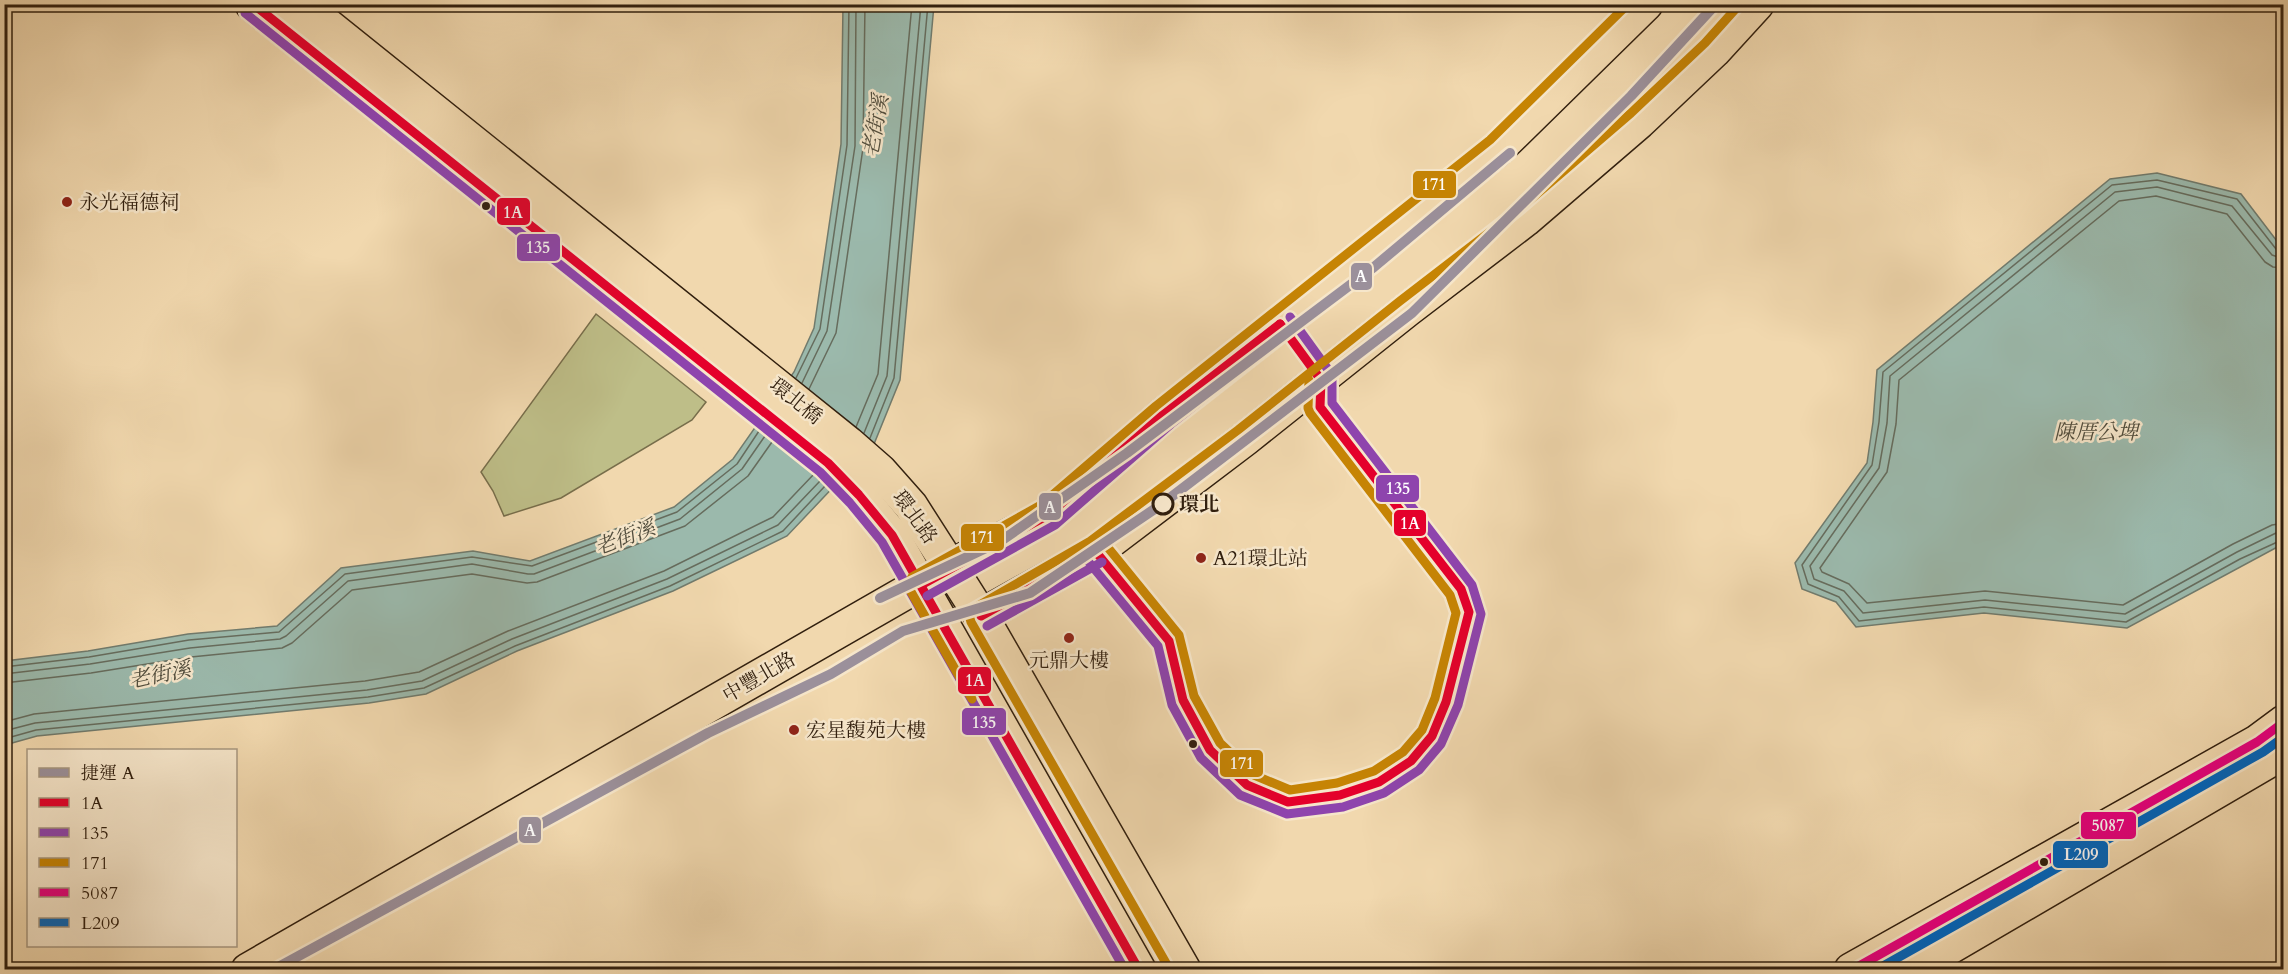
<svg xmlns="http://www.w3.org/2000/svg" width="2288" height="974" viewBox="0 0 2288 974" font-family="Cardo,'Noto Serif TC',serif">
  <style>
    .green { fill: #bebe88; stroke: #786e4b; stroke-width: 1.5 }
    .water { fill: #9bb9ac; stroke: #717b6d; stroke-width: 1.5 }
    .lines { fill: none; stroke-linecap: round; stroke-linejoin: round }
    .shore { stroke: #666c5d; stroke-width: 1.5 }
    .major-casing { stroke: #311f0e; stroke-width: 36 }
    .major { stroke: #f1d8ae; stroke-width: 33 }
    .bus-1-casing { stroke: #f6e6ca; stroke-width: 14 }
    .bus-2-casing { stroke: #f6e6ca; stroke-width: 14 }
    .bus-3-casing { stroke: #f6e6ca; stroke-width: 14 }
    .bus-4-casing { stroke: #f6e6ca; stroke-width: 14 }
    .bus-5-casing { stroke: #f6e6ca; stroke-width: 14 }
    .bus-1 { stroke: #e4002b; stroke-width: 9 }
    .bus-2 { stroke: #8e44ad; stroke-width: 9 }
    .bus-3 { stroke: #c68404; stroke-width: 9 }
    .bus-4 { stroke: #e5007d; stroke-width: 9 }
    .bus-5 { stroke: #0065bd; stroke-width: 9 }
    .metro-1-casing { stroke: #f6e6ca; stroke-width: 15 }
    .metro-1 { stroke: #9b909b; stroke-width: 10 }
    .poi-dot { fill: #8f2418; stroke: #f6e6ca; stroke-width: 2 }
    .bus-dot { fill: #311f0e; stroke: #f6e6ca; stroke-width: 2 }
    .stop-dot { fill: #f6e6ca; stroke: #311f0e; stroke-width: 3 }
    .labels { text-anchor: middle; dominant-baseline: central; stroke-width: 5; stroke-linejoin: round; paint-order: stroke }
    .poi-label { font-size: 20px; fill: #311f0e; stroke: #f6e6ca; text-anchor: start }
    .street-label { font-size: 20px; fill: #311f0e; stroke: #f6e6ca }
    .stop-label { font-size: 20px; font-weight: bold; fill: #311f0e; stroke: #f6e6ca; text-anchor: start }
    .water-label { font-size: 21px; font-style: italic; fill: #514d3d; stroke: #f6e6ca }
    .line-badge { stroke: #f6e6ca; stroke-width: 2 }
    .badge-label { font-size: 16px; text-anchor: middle; font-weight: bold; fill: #fff }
  </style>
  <rect width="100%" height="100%" fill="#f1d8ae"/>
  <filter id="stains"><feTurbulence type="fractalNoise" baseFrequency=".00333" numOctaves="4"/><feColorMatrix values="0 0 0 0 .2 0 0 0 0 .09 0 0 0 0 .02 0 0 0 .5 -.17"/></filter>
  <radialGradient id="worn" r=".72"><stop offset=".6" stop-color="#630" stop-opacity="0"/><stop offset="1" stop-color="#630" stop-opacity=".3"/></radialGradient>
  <polygon class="green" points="596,314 706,402 692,420 561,498 504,516 493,491 481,472"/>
  <g class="water">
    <polygon points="843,5 934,5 900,380 874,444 787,536 673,591 517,651 426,694 369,703 37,736 5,745 5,661 88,651 188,634 277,626 341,568 473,551 530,561 674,507 733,459 794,372 814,328 841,144"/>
    <polygon points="2157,173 2241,194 2283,249 2283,544 2127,628 1984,613 1856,627 1836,602 1802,589 1795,563 1867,463 1873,422 1877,370 2110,179"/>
  </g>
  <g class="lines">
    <g class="shore">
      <polyline points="2284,252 2276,249 2237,199 2157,180 2112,185 1883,372 1879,422 1872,465 1802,565 1808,584 1839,597 1859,621 1984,607 2126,622 2240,559 2284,539"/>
      <polyline points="2284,259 2272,255 2232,206 2157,187 2115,192 1890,376 1887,423 1879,468 1810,566 1814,579 1844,591 1863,613 1985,600 2125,614 2237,552 2276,533 2284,532"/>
      <polyline points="2284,268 2273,267 2265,262 2227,214 2156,196 2119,201 1899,380 1896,424 1887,472 1820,568 1822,572 1849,584 1867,603 1985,591 2123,605 2233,544 2272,525 2284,523"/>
      <polyline points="796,378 820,329 847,145 849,4"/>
      <polyline points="802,383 827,331 855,146 856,4"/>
      <polyline points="809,389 836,333 863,148 865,4"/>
      <polyline points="856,427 878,374 912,4"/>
      <polyline points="864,433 887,376 921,4"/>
      <polyline points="870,438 894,378 928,4"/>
      <polyline points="4,667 89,657 189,640 279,632 345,574 472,557 532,566 677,512 737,464 759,431"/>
      <polyline points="4,674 90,664 190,648 280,639 286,636 348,581 472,564 528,574 534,574 680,519 742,469 765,436"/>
      <polyline points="4,683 91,673 191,657 282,648 292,643 352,590 472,574 527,583 537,582 685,526 748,476 772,442"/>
      <polyline points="4,722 34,714 365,681 419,672 508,631 664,571 773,517 814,474"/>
      <polyline points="4,731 35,723 367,690 422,681 512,639 667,579 778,525 820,481"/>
      <polyline points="4,739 36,730 368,697 424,688 515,646 670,586 783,531 825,486"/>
    </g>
    <defs>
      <g id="major">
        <polyline points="252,4 828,463 859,495 892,535 1139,970"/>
        <polyline points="301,4 848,443 880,471 911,506 950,567 981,616 1184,970"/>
        <polyline points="981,616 1096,552 1245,439 1407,310 1525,220 1639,122 1714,51 1757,4"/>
        <polyline points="248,970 950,567 1048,515 1163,415 1280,324 1498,149 1646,4"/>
        <polyline points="1851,970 2257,742 2284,722"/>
        <polyline points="1911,970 2284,752"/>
      </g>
    </defs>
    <use href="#major" class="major-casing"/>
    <use href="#major" class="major"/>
    <defs>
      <g id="bus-1">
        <polyline points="253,4 828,463 859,495 892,535 1139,970"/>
        <polyline points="1096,552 1169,641 1183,700 1210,750 1247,785 1288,802 1340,795 1379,782 1411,761 1432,736 1446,702 1469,612 1461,589 1320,407 1321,380 1280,324"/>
        <polyline points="921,585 1048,515 1163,415 1280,324"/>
        <polyline points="981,616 1096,552"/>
      </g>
      <g id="bus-2">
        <polyline points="245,13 820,472 850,503 882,542 1125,970"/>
        <polyline points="1087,560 1158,646 1172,705 1201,758 1240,795 1287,814 1343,807 1384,793 1419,770 1441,744 1458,705 1481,614 1472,585 1332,403 1332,375 1290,317"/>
        <polyline points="927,596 1055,525 1171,424 1287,333"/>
        <polyline points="987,626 1102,562"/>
      </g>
      <g id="bus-3">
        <polyline points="1105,544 1179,635 1194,696 1220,743 1254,775 1290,790 1337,783 1374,771 1403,752 1422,730 1435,698 1456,613 1450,595 1310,413 1308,408 1309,380"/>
        <polyline points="972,699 910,590 909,583 912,577 1041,505 1156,406 1490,140 1628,4"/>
        <polyline points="1170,970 971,622 969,615 971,610 1089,542 1238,430 1400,301 1517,211 1631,113 1705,43 1740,4"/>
      </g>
      <polyline id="bus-4" points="1852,970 2257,742 2284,722"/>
      <polyline id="bus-5" points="1876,970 2263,752 2284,737"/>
    </defs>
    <use href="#bus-1" class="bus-1-casing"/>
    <use href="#bus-2" class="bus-2-casing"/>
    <use href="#bus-3" class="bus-3-casing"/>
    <use href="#bus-4" class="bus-4-casing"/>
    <use href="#bus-5" class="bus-5-casing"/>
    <use href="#bus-1" class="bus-1"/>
    <use href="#bus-2" class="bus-2"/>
    <use href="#bus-3" class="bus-3"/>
    <use href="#bus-4" class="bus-4"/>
    <use href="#bus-5" class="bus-5"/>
    <defs>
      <g id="metro-1">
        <polyline points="880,598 1001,541 1127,453 1374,267 1510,153"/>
        <polyline points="273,970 708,733 831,674 903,631 1030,593 1162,504 1412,313 1631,96 1716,4"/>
      </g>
    </defs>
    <use href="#metro-1" class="metro-1-casing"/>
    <use href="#metro-1" class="metro-1"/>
  </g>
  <g class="poi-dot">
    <circle cx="67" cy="202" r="6"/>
    <circle cx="1201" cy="558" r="6"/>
    <circle cx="1069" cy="638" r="6"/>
    <circle cx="794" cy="730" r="6"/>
  </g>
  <g class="bus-dot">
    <circle cx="486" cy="206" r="5"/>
    <circle cx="1193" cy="744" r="5"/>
    <circle cx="2044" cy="862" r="5"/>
  </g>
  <circle class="stop-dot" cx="1163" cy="504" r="10"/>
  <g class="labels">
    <g class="poi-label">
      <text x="79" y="202">永光福德祠</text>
      <text x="1213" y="558">A21環北站</text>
      <text x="1069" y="660" text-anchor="middle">元鼎大樓</text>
      <text x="806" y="730">宏星馥苑大樓</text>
    </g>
    <g class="street-label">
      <text transform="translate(796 401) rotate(39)">環北橋</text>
      <text transform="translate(915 517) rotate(54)">環北路</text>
      <text transform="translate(759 677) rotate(-30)">中豐北路</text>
    </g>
    <g class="stop-label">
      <text x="1179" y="504">環北</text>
    </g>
    <g class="water-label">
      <text transform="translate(876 126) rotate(-80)">老街溪</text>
      <text x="2096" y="432">陳厝公埤</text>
      <text transform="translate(625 538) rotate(-21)">老街溪</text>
      <text transform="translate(160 675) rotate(-12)">老街溪</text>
    </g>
  </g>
  <g class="line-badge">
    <rect x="1412" y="170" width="45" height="29" rx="6" fill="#c68404"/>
    <rect x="496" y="197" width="35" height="29" rx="6" fill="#e4002b"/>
    <rect x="516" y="233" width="45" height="29" rx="6" fill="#8e44ad"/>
    <rect x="1350" y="262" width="23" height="29" rx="6" fill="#9b909b"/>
    <rect x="1375" y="474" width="45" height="29" rx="6" fill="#8e44ad"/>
    <rect x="1038" y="492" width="24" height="29" rx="6" fill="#9b909b"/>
    <rect x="1393" y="509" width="34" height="28" rx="6" fill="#e4002b"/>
    <rect x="960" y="523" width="45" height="29" rx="6" fill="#c68404"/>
    <rect x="957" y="666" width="35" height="29" rx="6" fill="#e4002b"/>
    <rect x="961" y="707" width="46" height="29" rx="6" fill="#8e44ad"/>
    <rect x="1219" y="749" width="45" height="29" rx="6" fill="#c68404"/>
    <rect x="2080" y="811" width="57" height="29" rx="6" fill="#e5007d"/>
    <rect x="518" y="816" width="24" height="28" rx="6" fill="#9b909b"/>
    <rect x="2052" y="840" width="57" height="29" rx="6" fill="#0065bd"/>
  </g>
  <g class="badge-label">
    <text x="1434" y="190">171</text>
    <text x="513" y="218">1A</text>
    <text x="538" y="253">135</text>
    <text x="1361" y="282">A</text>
    <text x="1398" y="494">135</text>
    <text x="1050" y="513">A</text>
    <text x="1410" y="529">1A</text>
    <text x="982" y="543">171</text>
    <text x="975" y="686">1A</text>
    <text x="984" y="728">135</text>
    <text x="1242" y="769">171</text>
    <text x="2108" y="831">5087</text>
    <text x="530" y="836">A</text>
    <text x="2081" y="860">L209</text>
  </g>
  <rect width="2288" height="974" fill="none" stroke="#f1d8ae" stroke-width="24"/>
  <rect x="6" y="6" width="2276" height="962" fill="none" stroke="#311f0e" stroke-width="3"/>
  <rect x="12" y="12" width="2264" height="950" fill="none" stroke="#311f0e" stroke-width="1.5"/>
  <rect x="27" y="749" width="210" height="198" fill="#f6e6ca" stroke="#a7967f" stroke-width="1.5"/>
  <rect x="39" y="768" width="30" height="9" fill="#9b909b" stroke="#a7967f" stroke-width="1.5"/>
  <text x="81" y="779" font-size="18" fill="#311f0e">捷運 A</text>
  <rect x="39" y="798" width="30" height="9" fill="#e4002b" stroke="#a7967f" stroke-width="1.5"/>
  <text x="81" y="809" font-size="18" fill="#311f0e">1A</text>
  <rect x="39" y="828" width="30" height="9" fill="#8e44ad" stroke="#a7967f" stroke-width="1.5"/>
  <text x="81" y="839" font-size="18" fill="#311f0e">135</text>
  <rect x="39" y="858" width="30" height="9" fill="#c68404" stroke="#a7967f" stroke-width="1.5"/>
  <text x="81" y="869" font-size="18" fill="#311f0e">171</text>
  <rect x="39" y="888" width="30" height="9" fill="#e5007d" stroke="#a7967f" stroke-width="1.5"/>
  <text x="81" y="899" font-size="18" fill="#311f0e">5087</text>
  <rect x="39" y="918" width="30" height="9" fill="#0065bd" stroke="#a7967f" stroke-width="1.5"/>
  <text x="81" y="929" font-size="18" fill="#311f0e">L209</text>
  <rect width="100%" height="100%" filter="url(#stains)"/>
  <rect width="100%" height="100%" fill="url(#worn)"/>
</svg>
